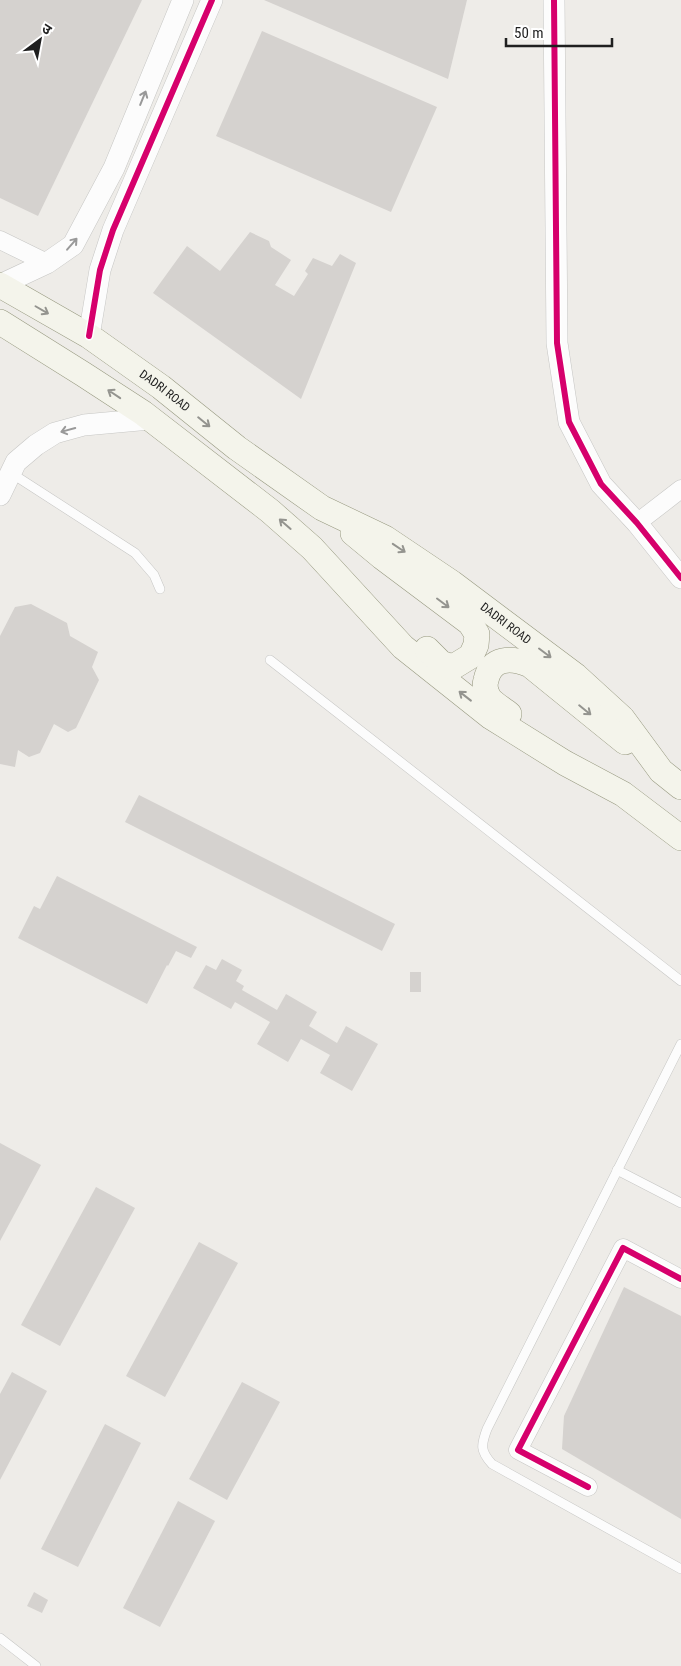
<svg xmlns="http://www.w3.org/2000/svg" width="681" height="1666" viewBox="0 0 681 1666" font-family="'Roboto Condensed','Noto Sans Devanagari',sans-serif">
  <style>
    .building { fill: #d5d2cf }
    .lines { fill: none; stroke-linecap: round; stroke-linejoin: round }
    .service-casing { stroke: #c6c6c4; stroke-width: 10 }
    .minor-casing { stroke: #c6c6c4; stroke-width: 19 }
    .tertiary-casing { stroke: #c6c6c4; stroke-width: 22 }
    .secondary-casing { stroke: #96987f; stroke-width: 26 }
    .service { stroke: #fcfcfc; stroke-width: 9 }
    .minor { stroke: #fcfcfc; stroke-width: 18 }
    .tertiary { stroke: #fcfcfc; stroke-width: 21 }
    .secondary { stroke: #f4f4eb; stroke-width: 25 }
    .cycleway-casing { stroke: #fff; stroke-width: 9 }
    .cycleway { stroke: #d6006c; stroke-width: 6 }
    .oneway { stroke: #999 }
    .oneway2 { stroke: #94948f }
    .labels { text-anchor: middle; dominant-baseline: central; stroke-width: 5; stroke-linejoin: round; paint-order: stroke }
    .street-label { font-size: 12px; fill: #1f1f1f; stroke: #fff }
  </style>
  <rect width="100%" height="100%" fill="#eeece8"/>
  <g class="building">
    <polygon points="0,0 142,0 38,216 0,198"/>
    <polygon points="264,0 467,0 448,79"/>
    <polygon points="262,31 437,107 391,212 216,136"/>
    <polygon points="250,232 269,241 271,247 291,260 275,285 294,296 308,274 305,271 313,258 332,266 340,254 356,263 301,399 153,293 187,246 220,271"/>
    <polygon points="31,604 67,623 70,636 98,652 92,667 99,680 76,728 68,732 54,724 40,753 29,757 18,750 15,767 0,764 0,636 15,607"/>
    <polygon points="139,795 395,924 382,951 125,822"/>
    <polygon points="57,876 197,947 191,958 176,951 168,966 167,965 147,1004 18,938 34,906 40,909"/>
    <polygon points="222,959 242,970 236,981 244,986 242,990 277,1010 286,994 317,1012 309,1026 337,1043 346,1026 378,1044 352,1091 320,1073 330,1055 301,1039 288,1062 257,1044 270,1022 235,1002 231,1009 193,988 206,965 216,970"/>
    <rect x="410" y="972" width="11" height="20"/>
    <polygon points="0,1143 41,1165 0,1241"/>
    <polygon points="96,1187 135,1208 60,1346 21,1325"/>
    <polygon points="199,1242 238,1263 165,1397 126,1376"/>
    <polygon points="624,1287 681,1316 681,1519 562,1449 564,1416"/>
    <polygon points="12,1372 47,1391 0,1480 0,1394"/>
    <polygon points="242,1382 280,1402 227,1500 189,1479"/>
    <polygon points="105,1424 141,1443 78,1567 41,1549"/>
    <polygon points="178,1501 215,1521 160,1627 123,1608"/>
    <polygon points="34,1592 48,1600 42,1613 27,1606"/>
  </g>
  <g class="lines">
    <defs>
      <g id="service">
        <polyline points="11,473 135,553 154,575 160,589"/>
        <polyline points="270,660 681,981"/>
        <path d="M681 1044 487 1429C481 1445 480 1451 492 1464L681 1569"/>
        <polyline points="617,1170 681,1203"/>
        <polyline points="0,1638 36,1666"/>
      </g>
      <g id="minor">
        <polyline points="0,240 47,263"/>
        <polyline points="637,523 681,489"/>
        <polyline points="588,1487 518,1450 623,1248 681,1279"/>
      </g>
      <g id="tertiary">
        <polyline points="554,0 557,343 569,422 601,484 637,523 681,578"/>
        <polyline points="0,285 47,263 73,245 114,168 183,0"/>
        <polyline points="89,336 100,270 113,230 212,0"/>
        <polyline points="0,495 16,462 36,445 55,433 84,425 150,419"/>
      </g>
      <g id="secondary">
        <path id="s1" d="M0 285 89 336 161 387 237 448 322 508 385 538 452 583 576 676 622 718 661 771 681 787"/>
        <polyline points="0,322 83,374 143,413 270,511 312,548 403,647 491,717 565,763 623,794 681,838"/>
        <polyline points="353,533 382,557 470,623 477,634 476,645 471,656 453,667 441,663 427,649"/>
        <path d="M509 714C503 709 494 704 490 699 486 694 484 686 486 680 491 657 511 657 530 665L625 742"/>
      </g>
    </defs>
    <use href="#service" class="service-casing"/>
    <use href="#minor" class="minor-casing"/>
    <use href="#tertiary" class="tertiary-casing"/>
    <use href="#secondary" class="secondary-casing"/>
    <use href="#service" class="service"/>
    <use href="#minor" class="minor"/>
    <use href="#tertiary" class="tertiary"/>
    <use href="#secondary" class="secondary"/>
    <defs>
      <g id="cycleway">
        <polyline points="554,0 557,343 569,422 601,484 637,523 681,578"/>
        <polyline points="89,336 100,270 113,230 212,0"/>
        <polyline points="588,1487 518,1450 623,1248 681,1279"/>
      </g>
    </defs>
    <use href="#cycleway" class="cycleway-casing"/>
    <use href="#cycleway" class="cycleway"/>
  </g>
  <defs><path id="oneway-shaft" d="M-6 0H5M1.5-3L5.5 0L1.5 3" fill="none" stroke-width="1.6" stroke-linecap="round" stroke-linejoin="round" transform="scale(1.25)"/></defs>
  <g class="oneway">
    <use href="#oneway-shaft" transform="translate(143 98) rotate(-68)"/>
    <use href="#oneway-shaft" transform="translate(72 244) rotate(-49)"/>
    <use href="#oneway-shaft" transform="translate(68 430) rotate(165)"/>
  </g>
  <g class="oneway2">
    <use href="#oneway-shaft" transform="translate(42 310) rotate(30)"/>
    <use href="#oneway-shaft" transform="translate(114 394) rotate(-146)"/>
    <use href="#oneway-shaft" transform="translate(204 422) rotate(39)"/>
    <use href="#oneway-shaft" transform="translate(285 524) rotate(-139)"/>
    <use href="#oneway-shaft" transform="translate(399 548) rotate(34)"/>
    <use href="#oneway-shaft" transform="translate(443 603) rotate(37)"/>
    <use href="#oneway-shaft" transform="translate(545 653) rotate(37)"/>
    <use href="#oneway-shaft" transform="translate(465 696) rotate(-142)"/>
    <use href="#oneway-shaft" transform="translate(585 710) rotate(39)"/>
  </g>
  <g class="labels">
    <g class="street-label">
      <text stroke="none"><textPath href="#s1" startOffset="196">DADRI ROAD</textPath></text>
      <text stroke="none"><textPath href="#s1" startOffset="610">DADRI ROAD</textPath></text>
    </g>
  </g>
  <g transform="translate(40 40) rotate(32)" stroke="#ffffff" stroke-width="4" paint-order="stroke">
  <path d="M0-4L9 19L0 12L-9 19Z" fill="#1f1f1f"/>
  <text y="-8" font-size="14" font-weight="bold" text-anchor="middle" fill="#1f1f1f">उ</text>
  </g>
  <path d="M506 38v8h106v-8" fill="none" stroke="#1f1f1f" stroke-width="2.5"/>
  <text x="514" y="38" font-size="15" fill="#1f1f1f" stroke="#ffffff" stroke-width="4" paint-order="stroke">50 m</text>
</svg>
